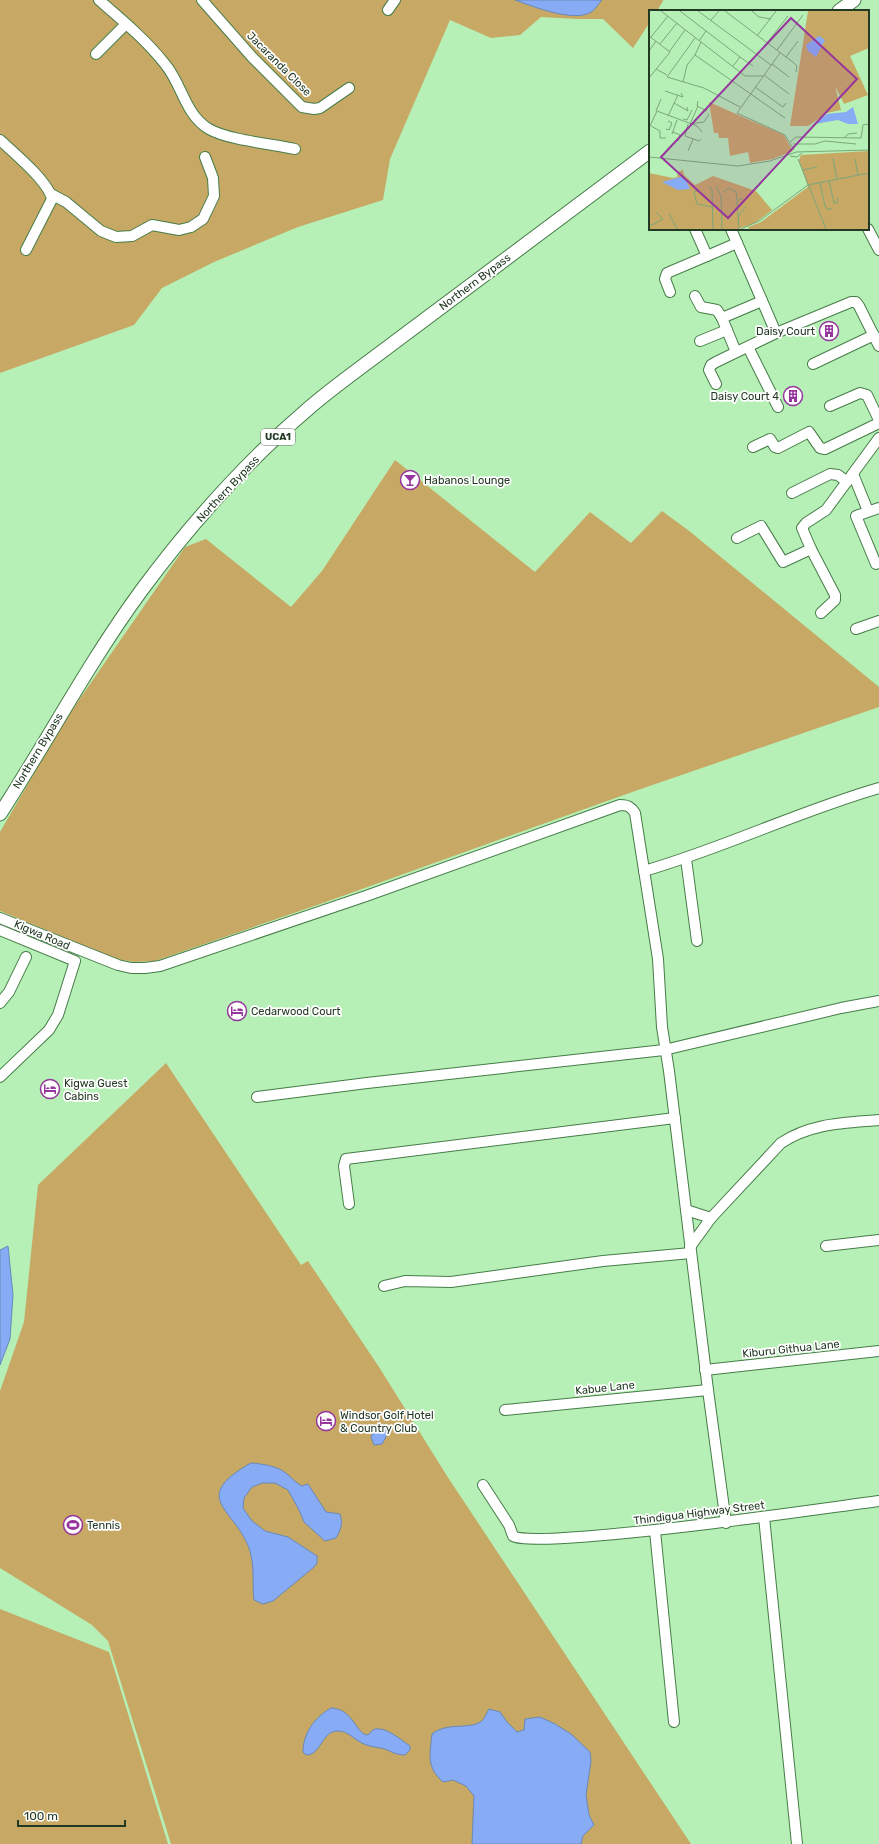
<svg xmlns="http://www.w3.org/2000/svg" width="879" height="1844" viewBox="0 0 879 1844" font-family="Rubik,sans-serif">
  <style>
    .green { fill: #c7a864 }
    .water { fill: #88abf6; stroke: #6989b7 }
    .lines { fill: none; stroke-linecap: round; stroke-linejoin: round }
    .minor-casing { stroke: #467c48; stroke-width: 12 }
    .major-casing { stroke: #467c48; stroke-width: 15 }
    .minor { stroke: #fff; stroke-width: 10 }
    .major { stroke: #fff; stroke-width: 13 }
    .labels { text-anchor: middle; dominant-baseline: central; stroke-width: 3.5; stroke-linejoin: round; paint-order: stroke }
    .shield { fill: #fff; stroke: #647465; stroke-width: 1 }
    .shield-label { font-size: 10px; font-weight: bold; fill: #223923 }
    .street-label { font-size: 11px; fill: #223923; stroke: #fff }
    .poi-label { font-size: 11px; fill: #223923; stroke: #fff; text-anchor: start }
    .inset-road { fill: none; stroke: #7ba77b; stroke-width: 1 }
    .view { fill: #96359d; fill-opacity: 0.15; stroke: #96359d; stroke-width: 2 }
    .inset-edge { fill: none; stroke: #223923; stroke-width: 2 }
  </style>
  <rect width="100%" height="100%" fill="#b6f0b6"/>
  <g class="green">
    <polygon points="0,0 663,0 663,1 657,11 650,11 650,22 633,48 603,19 577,19 541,17 520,35 491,38 450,20 390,159 383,200 298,227 214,262 162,288 134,325 0,373"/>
    <polygon points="395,460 535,572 590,512 631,543 662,511 688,530 879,687 879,707 635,791 323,903 155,961 134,962 116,959 0,911 0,832 65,720 185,547 206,539 291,607 322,571"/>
    <polygon points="166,1063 301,1265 308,1261 379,1367 447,1476 691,1844 171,1844 108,1641 92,1625 0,1568 0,1391 24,1322 38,1185"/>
    <polygon points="0,1609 109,1652 168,1844 0,1844"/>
  </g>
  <g class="water">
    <path d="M515 0H602C599 3 595 10 591 12 574 23 532 6 515 0Z"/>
    <polygon points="8,1246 13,1295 10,1339 0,1365 0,1250"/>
    <polygon points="382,1426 386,1429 387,1435 382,1444 374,1445 371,1437 376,1427 378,1429"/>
    <path d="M251 1463C263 1464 278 1466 287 1474 293 1479 296 1483 302 1486L308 1484 326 1512 340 1514C343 1524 341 1529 336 1538L325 1541 304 1522 299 1510 288 1490 275 1483H262L252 1487 244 1498 243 1508 252 1521 265 1531 288 1537 317 1556V1563L314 1567 273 1601 263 1604 254 1600C252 1583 255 1565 249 1548 234 1508 189 1498 251 1463Z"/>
    <path d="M331 1708C354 1709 356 1735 368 1735 370 1733 372 1730 375 1729 387 1727 401 1740 410 1746V1750L405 1755C397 1755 392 1752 385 1749 378 1747 370 1747 364 1744 356 1741 348 1731 339 1731 321 1730 322 1755 306 1755L303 1752C303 1733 315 1717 331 1708Z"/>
    <path d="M489 1709 500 1712 507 1722 517 1732 524 1730 525 1719 540 1717 555 1724 571 1734 590 1752 591 1761 586 1795 589 1815 594 1825 583 1836 581 1844H472L474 1796 466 1786 453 1780 443 1782C426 1767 430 1755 432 1734 448 1721 471 1731 483 1720 485 1717 487 1712 489 1709Z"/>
  </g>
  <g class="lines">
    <defs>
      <g id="minor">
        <path d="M99 0C122 20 146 40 165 64 182 84 185 115 209 129 228 140 272 144 295 149"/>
        <polyline points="202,0 252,57 302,107 314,109 320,108 349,88"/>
        <polyline points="388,10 395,0"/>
        <polyline points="96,54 126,24"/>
        <path d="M0 140C14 153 48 181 52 199L26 250"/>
        <polyline points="51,194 66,202 101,231 116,237 132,236 152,225 179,230 191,227 203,219 214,196 213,178 205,157"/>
        <polyline points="695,229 707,256 737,243"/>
        <polyline points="731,229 776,333"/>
        <polyline points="868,229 879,250"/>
        <polyline points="670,292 665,279 667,273 707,256"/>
        <polyline points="695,296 701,307 717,310 722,318"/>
        <polyline points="700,341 727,330"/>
        <polyline points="748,347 778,407"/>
        <polyline points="736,352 722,318 762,301"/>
        <polyline points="813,364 874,335"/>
        <polyline points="716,384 709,370 711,365 716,362 776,333 851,302 856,302 859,306 879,346"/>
        <polyline points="830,406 860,393 867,395 879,420"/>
        <polyline points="753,447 770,439 775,447 778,448 809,432 820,448 825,449 879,423"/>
        <polyline points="853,474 868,511"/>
        <polyline points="792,493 830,474 838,475 847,482"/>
        <polyline points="737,538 761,526 783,562 811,549"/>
        <polyline points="876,564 856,516 879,508"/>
        <polyline points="821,613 835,600 835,595 811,549 802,528 806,523 826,510 879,438"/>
        <polyline points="856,629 879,621"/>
        <polyline points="686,859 697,941"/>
        <path d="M644 871C724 848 799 811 879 788"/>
        <path d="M0 918 118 965 131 968H145L160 966 366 896 620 805C628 805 631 807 635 813L658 959 662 1027 669 1071 708 1390 726 1523"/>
        <polyline points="0,930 75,961 58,1015 49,1030 0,1077"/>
        <polyline points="0,1003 9,992 26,957"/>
        <polyline points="257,1097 367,1083 664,1050 841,1008 879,1001"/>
        <polyline points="349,1204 344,1166 346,1159 675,1118"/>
        <polyline points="686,1210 711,1218"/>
        <polyline points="826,1246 879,1240"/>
        <path d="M690 1247 711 1218 781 1143C811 1123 844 1123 879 1120"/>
        <polyline points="384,1286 405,1281 451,1282 603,1261 691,1253"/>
        <polyline points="705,1370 879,1351"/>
        <polyline points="505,1410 708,1390"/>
        <path d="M483 1485 509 1525 513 1536C523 1542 578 1537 592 1536 688 1528 783 1514 879 1501"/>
        <polyline points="764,1517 797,1844"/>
        <polyline points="655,1531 674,1722"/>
      </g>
      <g id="major">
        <polyline points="839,11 854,0"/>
        <path d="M0 814C48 740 89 662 141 591 189 526 247 461 309 408 324 395 340 383 356 371L650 151"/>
      </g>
    </defs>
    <use href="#minor" class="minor-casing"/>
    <use href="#major" class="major-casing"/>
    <use href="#minor" class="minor"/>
    <use href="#major" class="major"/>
  </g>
  <defs>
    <symbol id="building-ring" viewBox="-11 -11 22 22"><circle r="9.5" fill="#fff" stroke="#96359d" stroke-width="1.5"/><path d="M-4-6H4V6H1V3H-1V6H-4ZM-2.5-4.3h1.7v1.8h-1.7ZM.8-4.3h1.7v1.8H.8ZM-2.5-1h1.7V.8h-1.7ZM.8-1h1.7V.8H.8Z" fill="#96359d"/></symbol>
    <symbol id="bar-ring" viewBox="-11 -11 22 22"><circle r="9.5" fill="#fff" stroke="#96359d" stroke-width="1.5"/><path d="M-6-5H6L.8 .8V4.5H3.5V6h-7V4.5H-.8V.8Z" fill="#96359d"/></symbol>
    <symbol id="hotel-ring" viewBox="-11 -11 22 22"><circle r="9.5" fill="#fff" stroke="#96359d" stroke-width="1.5"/><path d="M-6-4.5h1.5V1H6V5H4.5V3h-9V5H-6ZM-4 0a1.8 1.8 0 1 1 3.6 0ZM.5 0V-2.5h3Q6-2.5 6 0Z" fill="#96359d"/></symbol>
    <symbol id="stadium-ring" viewBox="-11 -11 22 22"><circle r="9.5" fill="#fff" stroke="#96359d" stroke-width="1.5"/><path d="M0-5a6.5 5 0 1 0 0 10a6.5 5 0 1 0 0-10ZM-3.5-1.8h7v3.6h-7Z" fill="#96359d"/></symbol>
  </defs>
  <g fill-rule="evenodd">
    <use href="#building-ring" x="818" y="320" width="22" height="22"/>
    <use href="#building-ring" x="782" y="385" width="22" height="22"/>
    <use href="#bar-ring" x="399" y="469" width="22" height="22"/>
    <use href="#hotel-ring" x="226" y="1000" width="22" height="22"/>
    <use href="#hotel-ring" x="39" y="1078" width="22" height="22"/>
    <use href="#hotel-ring" x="315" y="1410" width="22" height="22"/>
    <use href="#stadium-ring" x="62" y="1514" width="22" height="22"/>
  </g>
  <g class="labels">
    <rect class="shield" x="261" y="429" width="34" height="16" rx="3"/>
    <g class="shield-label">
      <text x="278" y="437">UCA1</text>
    </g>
    <g class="street-label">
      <text transform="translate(279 64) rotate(45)">Jacaranda Close</text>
      <text transform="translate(475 282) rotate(-37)">Northern Bypass</text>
      <text transform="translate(228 489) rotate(-47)">Northern Bypass</text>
      <text transform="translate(38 751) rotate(-59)">Northern Bypass</text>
      <text transform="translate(42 935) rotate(23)">Kigwa Road</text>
      <text transform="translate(791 1349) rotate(-6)">Kiburu Githua Lane</text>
      <text transform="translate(605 1388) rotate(-6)">Kabue Lane</text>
      <text transform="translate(699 1513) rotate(-7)">Thindigua Highway Street</text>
    </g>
    <g class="poi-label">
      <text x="815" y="331" text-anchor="end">Daisy Court</text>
      <text x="779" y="396" text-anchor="end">Daisy Court 4</text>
      <text x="424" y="480">Habanos Lounge</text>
      <text x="251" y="1011">Cedarwood Court</text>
      <text x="64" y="1083">Kigwa Guest<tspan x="64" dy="13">Cabins</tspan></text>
      <text x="340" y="1415">Windsor Golf Hotel<tspan x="340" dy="13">&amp; Country Club</tspan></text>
      <text x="87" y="1525">Tennis</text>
    </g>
  </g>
  <g transform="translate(649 10)">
    <rect width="220" height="220" fill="#b6f0b6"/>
    <path d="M159 1H220V38L201 46 219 85 195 94 186 76 192 100 178 103 159 116H141ZM60 92 135 125 144 141 124 149 101 153 99 142 81 146 79 128H70L69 123H65ZM220 141V219H100L99 217 112 212 159 177 150 150 152 145ZM34 160 35 165 46 175 64 166 107 181 123 200 106 213 89 219H0V163L24 168 28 167 29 162Z" fill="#c7a864"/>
    <path d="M170 26 176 30 167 47 159 41 157 35ZM204 97 209 114H199L189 110 166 114 178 104 197 102ZM35 166 41 179 29 180 13 172Z" fill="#88abf6"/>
    <path class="inset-road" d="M12 1 96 66H114M31 1 91 47 84 56M49 1 122 55M76 1 145 53 148 56 147 62M103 1 110 7 122 9M62 10 70 1M0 26 21 42 0 68M108 26 127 1M2 27 19 6M46 28 18 67 55 78 91 97M50 31 57 21M118 33 139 6M11 34 28 13M128 40 154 5M0 41 7 31M20 42 36 20M131 43 88 103 136 125 145 140M46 45 52 32M91 47 104 56M137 47 149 31M123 54 140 67M7 59 18 65M115 65 140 84M34 72 38 55 46 45 136 108M106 77 134 97 137 93M16 81 34 87 32 83M49 91 48 96 58 101M25 93 39 101 38 97M7 101 12 89M19 106 29 85M34 109 38 110 43 100M39 114 36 126 50 131 52 129M41 114 55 112 60 104M41 114 49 96M2 116 11 121V128H17M0 118 8 101 48 116 53 122M17 119 20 120 23 113 19 111M24 122 31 125 29 131M23 124 28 110M195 128 199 124 208 123M141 132 147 127 212 128 214 115 220 114M144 134H166L176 131 207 134M39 141 44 129M141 146 148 147 153 143M0 147 89 156 121 151 147 142 220 140M184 148 188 170M149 149 177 219M206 149 209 165M153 160 168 157M180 171 185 193H188L189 188M171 173 176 196 178 199H183M67 176 72 186 73 219M59 177 63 179 64 219M50 180 45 182 48 194 63 197M74 182 80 178 87 182 88 190M20 204 28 219M89 207 97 196M0 214 3 215 14 209 7 202M90 219 88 191 94 188M92 219 110 211 159 175 220 163"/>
    <path class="view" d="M142 8 208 69 79 208 12 147Z"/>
    <rect width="220" height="220" class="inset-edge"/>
  </g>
  <path d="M18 1820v6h107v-6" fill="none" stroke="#223923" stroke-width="2"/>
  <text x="24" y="1820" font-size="12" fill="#223923" stroke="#ffffff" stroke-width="3" paint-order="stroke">100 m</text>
</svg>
